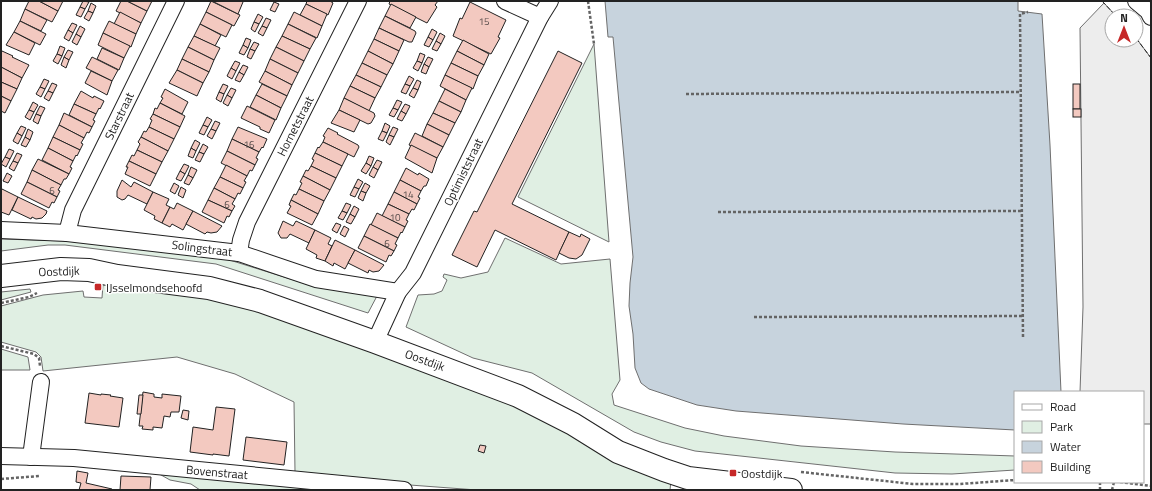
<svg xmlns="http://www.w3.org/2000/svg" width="1152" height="491" viewBox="0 0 1152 491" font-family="'Titillium Web',sans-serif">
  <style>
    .green { fill: #e0efe3; stroke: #6f6f6f }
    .parking { fill: #ededed; stroke: #6f6f6f }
    .water { fill: #c7d3dd; stroke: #6f6f6f }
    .building { fill: #f3c9c0; stroke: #222 }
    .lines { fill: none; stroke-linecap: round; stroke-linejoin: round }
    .street-casing { stroke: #222; stroke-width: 18 }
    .secondary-casing { stroke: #222; stroke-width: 24 }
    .path { stroke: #646464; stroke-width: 2.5; stroke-dasharray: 3 2; stroke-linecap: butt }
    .street { stroke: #fff; stroke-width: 16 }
    .secondary { stroke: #fff; stroke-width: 22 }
    .fence { stroke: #222; stroke-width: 1; stroke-dasharray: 5 2; stroke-linecap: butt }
    .poi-dot { fill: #c62828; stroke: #fff; stroke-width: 1.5 }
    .labels { text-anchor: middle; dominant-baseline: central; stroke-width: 3; stroke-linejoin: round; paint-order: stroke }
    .number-label { font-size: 10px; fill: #564c4a }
    .street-label { font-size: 12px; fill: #222; stroke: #fff }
    .poi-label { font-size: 12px; fill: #222; stroke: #fff; text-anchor: start }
  </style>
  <rect width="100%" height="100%" fill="#fff"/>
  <g class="green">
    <polygon points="594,44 609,242 518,197"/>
    <polygon points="505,238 561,264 610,259 620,380 612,394 614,405 685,428 724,436 801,446 895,452 1015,456 1015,470 952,474 895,473 695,451 661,442 634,432 532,373 473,358 406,327 418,295 434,294 442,291 447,280 443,277 444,274 461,278 488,272"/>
    <polygon points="1,239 67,241 223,258 313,286 377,296 368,313 216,264 65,245 48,245 1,251"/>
    <polygon points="103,284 168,287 264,311 513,404 671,480 670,490 477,490 383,483 295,472 294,402 235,374 177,357 43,371 41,357 36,352 1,342 1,306 43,295 83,291 84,297 102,298"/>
    <polygon points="30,289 31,292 1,300 1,292"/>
    <polygon points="1,349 28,357 30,370 1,370"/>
    <polygon points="154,471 350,490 200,490 191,484 170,480"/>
  </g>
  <polygon class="parking" points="1104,3 1116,16 1112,16 1112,40 1136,40 1136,38 1151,58 1151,424 1143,424 1143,392 1080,392 1083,307 1080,28"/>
  <polygon class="water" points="605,1 1018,1 1018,11 1042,14 1050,145 1061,392 1015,392 1015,430 903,424 736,411 697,405 649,389 641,383 635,368 633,334 629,306 630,283 633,257 613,37 608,37"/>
  <g class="building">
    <polygon points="29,1 39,1 58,11 52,22 25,9"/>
    <polygon points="39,1 63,1 58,11"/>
    <polygon points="83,1 89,2 85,9 80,7"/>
    <polygon points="121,1 127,1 147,11 141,23 116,11"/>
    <polygon points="127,1 152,1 147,11"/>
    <polygon points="211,1 240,15 234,26 206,12"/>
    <polygon points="212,1 242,1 243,2 238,14"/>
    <polygon points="307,1 330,1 333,3 328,15 306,4"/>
    <polygon points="390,1 438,1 435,5 437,7 427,23 389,4"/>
    <polygon points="274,2 279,4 275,12 270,10"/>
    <polygon points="470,2 506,20 498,37 500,38 491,54 453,36 460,18 462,19"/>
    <polygon points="91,3 96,6 93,13 88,11"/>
    <polygon points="306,4 327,14 322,26 300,15"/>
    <polygon points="391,4 416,17 410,28 385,16"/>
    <polygon points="80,7 85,9 81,17 76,15"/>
    <polygon points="25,9 47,20 41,31 20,21"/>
    <polygon points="88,11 93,13 89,21 84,18"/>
    <polygon points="120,12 141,23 136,34 114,24"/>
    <polygon points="206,12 232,25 226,37 200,24"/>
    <polygon points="294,12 322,26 317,38 288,24"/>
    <polygon points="258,14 263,17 259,24 254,22"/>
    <polygon points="385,16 415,31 416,33 412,42 409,42 379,28"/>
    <polygon points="266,18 271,20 267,28 262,26"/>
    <polygon points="20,21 46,34 40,45 14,32"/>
    <polygon points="109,21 136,34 131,47 103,33"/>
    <polygon points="254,22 259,24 255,32 251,29"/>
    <polygon points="72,23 77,25 73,33 68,30"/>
    <polygon points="200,24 221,35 215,46 194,36"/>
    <polygon points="288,24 316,38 310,49 282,36"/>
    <polygon points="80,26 85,29 81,37 76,34"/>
    <polygon points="262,26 267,28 263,36 258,33"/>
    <polygon points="379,28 404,40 399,51 374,39"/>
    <polygon points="432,29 437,32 433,40 428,37"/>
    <polygon points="68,30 73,33 69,41 64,38"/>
    <polygon points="14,32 35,43 29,55 6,45"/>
    <polygon points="103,33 130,46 124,58 98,45"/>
    <polygon points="440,33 445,36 441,44 436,41"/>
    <polygon points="76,34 81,37 77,45 72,42"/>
    <polygon points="194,36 220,48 214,60 188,47"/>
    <polygon points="282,36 310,49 304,61 276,47"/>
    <polygon points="428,37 433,40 429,47 424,45"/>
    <polygon points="246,38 251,40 248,48 243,45"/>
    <polygon points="374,39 399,51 393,64 368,51"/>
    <polygon points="463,40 489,54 484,65 457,51"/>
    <polygon points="436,41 441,44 437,51 432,49"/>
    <polygon points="254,42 259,44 255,51 250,49"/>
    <polygon points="243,45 248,48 244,55 239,53"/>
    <polygon points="60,46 65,48 62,56 57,54"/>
    <polygon points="188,47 214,60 209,72 182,59"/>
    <polygon points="276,47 304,61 298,73 270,59"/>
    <polygon points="102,48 124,58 119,70 97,59"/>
    <polygon points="250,49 255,51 251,59 247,57"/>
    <polygon points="68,50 73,52 69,60 64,57"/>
    <polygon points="2,51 13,56 12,57 29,65 22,78 1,67 1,53"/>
    <polygon points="368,51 393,64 387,75 362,63"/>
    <polygon points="457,51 484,65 478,76 451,63"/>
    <polygon points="558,51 582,63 512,204 569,232 556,260 495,230 477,267 452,255 474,211 477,212"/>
    <polygon points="420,53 425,55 422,63 417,61"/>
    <polygon points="57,54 62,56 58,64 53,61"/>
    <polygon points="64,57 69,60 66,68 61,65"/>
    <polygon points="92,57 118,70 112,81 86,68"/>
    <polygon points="428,57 433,59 429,67 424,64"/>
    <polygon points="182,59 209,72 203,83 177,70"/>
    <polygon points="270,59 298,73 292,85 265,71"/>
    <polygon points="235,61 240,63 236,71 231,68"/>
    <polygon points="417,61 422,63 418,71 413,68"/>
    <polygon points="362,63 387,75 381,87 356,75"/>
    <polygon points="451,63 478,76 473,89 445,75"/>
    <polygon points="424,64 429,67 426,74 421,72"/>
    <polygon points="243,65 248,67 244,75 239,72"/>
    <polygon points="1,67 22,78 17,89 1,82"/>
    <polygon points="231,68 236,71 232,79 227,76"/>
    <polygon points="177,70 203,83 197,96 169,83"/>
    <polygon points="91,71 112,81 107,95 85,83"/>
    <polygon points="265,71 292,85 287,96 259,82"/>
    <polygon points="239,72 244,75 240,82 235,80"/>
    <polygon points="356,75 381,87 375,98 350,86"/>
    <polygon points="445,75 472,88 466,100 440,86"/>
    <polygon points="409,76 414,79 410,86 405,84"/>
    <polygon points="44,79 49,81 45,89 40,87"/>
    <polygon points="417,80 421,82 418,90 413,88"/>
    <polygon points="1,82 17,89 11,101 1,96"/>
    <polygon points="52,83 57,85 53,93 48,91"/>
    <polygon points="223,84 228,86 224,94 219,92"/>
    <polygon points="262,84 287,96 281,108 256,95"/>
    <polygon points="405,84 410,86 406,94 401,92"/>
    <rect x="1073" y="84" width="7" height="25"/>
    <polygon points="350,86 375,98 369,111 344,98"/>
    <polygon points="40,87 45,89 41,97 36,94"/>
    <polygon points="231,88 236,90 232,98 227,95"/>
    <polygon points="413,88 418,90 414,98 409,95"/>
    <polygon points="165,89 188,102 182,114 160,103 163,98 161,97"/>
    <polygon points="445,89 466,100 461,112 439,101"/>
    <polygon points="48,91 53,93 49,101 44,98"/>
    <polygon points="81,91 93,98 94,96 104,101 100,109 99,108 96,114 74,104"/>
    <polygon points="219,92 224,94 221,102 216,99"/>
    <polygon points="227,95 232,98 228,106 223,103"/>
    <polygon points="256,95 281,108 276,120 250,107"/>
    <polygon points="1,96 11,101 5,113 1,111"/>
    <polygon points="344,98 374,113 375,116 371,123 368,124 339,110"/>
    <polygon points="397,100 402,102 398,110 393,108"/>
    <polygon points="439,101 461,112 455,123 433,113"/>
    <polygon points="33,102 38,105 34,112 29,110"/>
    <polygon points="160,103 185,116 180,127 153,114 155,108 157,109"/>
    <polygon points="74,104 96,114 93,120 95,121 92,127 69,115"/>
    <polygon points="405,104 410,106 406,114 401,111"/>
    <polygon points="40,106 45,108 41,116 36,114"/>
    <polygon points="247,106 275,120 269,133 260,129 260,127 241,118"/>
    <polygon points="393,108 398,110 394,117 389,115"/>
    <rect x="1073" y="109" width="8" height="8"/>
    <polygon points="29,110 34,112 30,120 25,117"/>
    <polygon points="339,110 360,120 354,132 331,123"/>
    <polygon points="401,111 406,114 402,121 397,119"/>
    <polygon points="64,113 92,127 89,133 87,132 84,138 59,125"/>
    <polygon points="433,113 455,123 449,135 427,124"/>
    <polygon points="36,114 41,116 38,124 33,121"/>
    <polygon points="153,114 180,127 174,139 149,127 152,120 150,119"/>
    <polygon points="207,117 212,120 208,127 203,125"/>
    <polygon points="215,121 220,123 216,131 211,129"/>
    <polygon points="385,123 390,126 387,133 382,131"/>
    <polygon points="427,124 449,135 443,147 422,136"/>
    <polygon points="59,125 84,138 81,143 83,144 80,150 53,137"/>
    <polygon points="203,125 208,127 204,135 199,133"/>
    <polygon points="21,126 26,128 22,136 17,133"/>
    <polygon points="149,127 174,139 168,151 141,137 144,131 146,132"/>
    <polygon points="238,127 267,139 263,148 262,147 259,152 232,139"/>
    <polygon points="393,127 398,129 394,137 389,135"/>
    <polygon points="328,128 338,133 337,134 358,145 359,147 354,157 323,142 325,137 323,136"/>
    <polygon points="28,129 33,132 30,140 25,137"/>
    <polygon points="211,129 216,131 212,139 207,136"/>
    <polygon points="382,131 387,133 383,141 378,139"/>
    <polygon points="17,133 22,136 18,144 13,141"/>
    <polygon points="415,133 443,147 437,158 409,145"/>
    <polygon points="389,135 394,137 390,145 386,142"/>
    <polygon points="25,137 30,140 26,147 21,145"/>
    <polygon points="53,137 80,150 77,156 76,155 73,161 48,148"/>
    <polygon points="141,137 168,151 162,162 137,150 140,144 138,142"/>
    <polygon points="232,139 259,152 256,158 258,159 255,165 227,151"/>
    <polygon points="195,140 200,143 196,151 191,148"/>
    <polygon points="323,142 348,154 342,166 315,153 318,147 319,148"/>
    <polygon points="203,144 208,147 204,154 199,152"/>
    <polygon points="411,145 437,158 432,173 405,158"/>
    <polygon points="48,148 73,161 70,167 72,168 69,174 42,160"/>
    <polygon points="191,148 196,151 193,158 188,156"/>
    <polygon points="9,149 14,151 10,159 5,157"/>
    <polygon points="137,150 162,162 156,174 129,161 132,155 134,156"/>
    <polygon points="227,151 255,165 252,171 250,170 247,176 221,163"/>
    <polygon points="199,152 204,154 200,162 195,160"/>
    <polygon points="17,153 22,155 18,163 13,161"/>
    <polygon points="315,153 342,166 336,178 311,166 314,160 312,159"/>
    <polygon points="369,156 374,158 371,166 366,163"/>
    <polygon points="5,157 10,159 6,167 1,164"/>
    <polygon points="38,159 69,174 66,179 64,179 61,185 32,170"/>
    <polygon points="377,160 382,162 378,170 373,167"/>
    <polygon points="13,161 18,163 14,171 9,168"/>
    <polygon points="129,161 156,174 150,186 125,174 128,167 126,167"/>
    <polygon points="366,163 371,166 366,174 361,171"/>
    <polygon points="184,164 189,166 185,174 180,171"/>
    <polygon points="226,165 247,176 244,181 246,182 243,188 220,177"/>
    <polygon points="311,166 336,178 330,190 303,176 306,170 308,171"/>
    <polygon points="191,167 197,170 193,178 188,175"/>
    <polygon points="373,167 378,170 374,178 369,175"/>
    <polygon points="406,168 418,175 419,173 429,179 426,186 424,186 421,191 400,180"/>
    <polygon points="32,170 61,185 58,190 60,191 57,197 27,182"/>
    <polygon points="180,171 185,174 181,181 176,179"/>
    <polygon points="7,173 12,176 8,183 3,181"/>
    <polygon points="188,175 193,178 189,185 184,183"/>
    <polygon points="303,176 330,190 324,201 299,189 302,183 300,182"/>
    <polygon points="220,177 243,188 240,194 238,193 235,199 214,188"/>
    <polygon points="358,179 363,182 359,189 354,187"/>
    <polygon points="122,180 131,187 134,182 153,192 147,204 128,195 125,199 122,200 117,197 117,191"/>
    <polygon points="400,180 421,191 418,197 420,198 417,204 394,192"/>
    <polygon points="27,182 57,197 54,203 52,202 49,208 21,194"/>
    <polygon points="174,183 179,186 175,194 170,191"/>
    <polygon points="365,183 370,186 366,193 361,191"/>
    <polygon points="181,187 186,190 183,198 178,195"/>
    <polygon points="354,187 359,189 355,197 350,195"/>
    <polygon points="214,188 235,199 232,204 235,206 232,211 208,200"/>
    <polygon points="2,189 18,197 9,215 1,212 1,191"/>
    <polygon points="299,189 324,201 318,214 291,200 294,194 296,195"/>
    <polygon points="361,191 366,193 363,201 358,198"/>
    <polygon points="153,192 169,199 166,205 170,207 162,223 154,219 155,216 144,210"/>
    <polygon points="394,192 417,204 414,210 412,209 409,214 388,204"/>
    <polygon points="18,197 47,211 46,214 42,218 36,219 32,217 31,219 12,210"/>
    <polygon points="208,200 232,211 229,217 227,216 224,223 202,212"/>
    <polygon points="291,200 318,214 312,225 287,213 291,206 289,205"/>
    <polygon points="177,203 193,211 183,230 172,224 170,227 162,223 170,207 174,209"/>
    <polygon points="346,203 351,205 347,213 342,211"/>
    <polygon points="388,204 409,214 406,220 408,221 405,227 382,216"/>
    <polygon points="354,206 359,209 355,217 350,214"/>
    <polygon points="193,211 222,226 217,232 211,233 207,232 205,234 186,224"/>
    <polygon points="342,211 347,213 343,220 338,218"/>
    <polygon points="377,213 405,227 402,233 401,232 398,238 371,225"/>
    <polygon points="350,214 355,217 351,224 346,222"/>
    <polygon points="283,221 293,226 296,221 315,230 309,243 290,234 287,238 281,238 278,233"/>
    <polygon points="336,223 341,225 337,233 332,230"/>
    <polygon points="370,224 398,238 395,244 397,245 394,251 364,236"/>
    <polygon points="344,226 349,229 345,237 340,234"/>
    <polygon points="315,230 331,238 328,244 332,246 325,261 316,258 317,255 306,249"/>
    <polygon points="569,232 580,237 581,234 590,239 582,255 576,259 569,258 559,253"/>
    <polygon points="364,236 394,251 391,256 389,255 386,262 358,248"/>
    <polygon points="335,240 355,250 345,269 334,263 333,266 325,261"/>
    <polygon points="355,250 384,265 379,271 373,272 369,270 368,273 348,263"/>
    <polygon points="143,392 154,394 154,397 162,398 162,394 181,396 179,412 171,412 170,417 164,416 162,428 153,427 153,430 142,429 143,426 139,426"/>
    <polygon points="89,393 101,395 101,394 111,395 110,396 123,398 119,427 85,423"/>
    <polygon points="139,395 143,395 141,414 137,414"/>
    <polygon points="216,407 235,409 229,456 213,454 213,455 190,452 193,427 213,430"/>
    <polygon points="183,410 189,411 188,420 181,418"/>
    <polygon points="246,437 287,442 284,465 243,460"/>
    <polygon points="480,445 486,446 484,453 478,451"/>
    <polygon points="77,471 88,473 86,483 112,489 112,490 79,490 81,483 76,482"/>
    <polygon points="121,476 151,477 150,490 120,490"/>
  </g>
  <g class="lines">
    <defs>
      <g id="street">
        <polyline points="505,1 540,17"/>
        <polyline points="1136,1 1148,11 1151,17"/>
        <polyline points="1,230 67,233 239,253 316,279 398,292"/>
        <polyline points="67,233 73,210 176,1"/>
        <polyline points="239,253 241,240 247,222 358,1"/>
        <polyline points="375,342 398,292 413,273 540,17 550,1"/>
        <polyline points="1,456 74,458 404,490"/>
        <polyline points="31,457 41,382"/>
      </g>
      <polyline id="secondary" points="1,276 61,269 89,270 117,276 209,288 260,301 375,342 518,396 573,424 618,452 664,470 688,478 791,490"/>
    </defs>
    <use href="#street" class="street-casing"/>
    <use href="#secondary" class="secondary-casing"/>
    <g class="path">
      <polyline points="588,1 594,44"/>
      <polyline points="686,94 1021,92"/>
      <polyline points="718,212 1022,211"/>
      <polyline points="1,303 29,297 37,293"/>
      <polyline points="754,317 1023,316"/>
      <polyline points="1023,337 1020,14 1028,12"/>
      <polyline points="1,346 34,354 39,358 40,366"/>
      <polyline points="801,472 913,484 960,484 1015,480"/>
      <polyline points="1,479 40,476"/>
      <polyline points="1120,482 1151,486"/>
      <polyline points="1100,490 1100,482"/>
      <polyline points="1112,490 1114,482"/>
    </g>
    <use href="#street" class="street"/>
    <use href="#secondary" class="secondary"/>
    <g class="fence">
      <polyline points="1102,1 1116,16"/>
      <polyline points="1136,38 1151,58"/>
    </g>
  </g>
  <g class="poi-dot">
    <rect x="94" y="283" width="8" height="8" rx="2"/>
    <rect x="729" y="469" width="8" height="8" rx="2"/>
  </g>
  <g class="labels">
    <g class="number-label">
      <text x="484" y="21">15</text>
      <text x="249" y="144">16</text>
      <text x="52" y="190">6</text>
      <text x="408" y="194">14</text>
      <text x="227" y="204">6</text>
      <text x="395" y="217">10</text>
      <text x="387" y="243">6</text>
    </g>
    <g class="street-label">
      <text transform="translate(119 116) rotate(-64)">Starstraat</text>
      <text transform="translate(295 126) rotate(-63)">Hornetstraat</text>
      <text transform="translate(463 172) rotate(-64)">Optimiststraat</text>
      <text transform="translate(202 248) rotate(7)">Solingstraat</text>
      <text transform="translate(59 271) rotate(-2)">Oostdijk</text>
      <text transform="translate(425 360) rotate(20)">Oostdijk</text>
      <text transform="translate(217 472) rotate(5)">Bovenstraat</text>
    </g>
    <g class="poi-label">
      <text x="106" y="287">IJsselmondsehoofd</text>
      <text x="741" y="473">Oostdijk</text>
    </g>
  </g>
  <rect width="1152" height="491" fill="none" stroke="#222222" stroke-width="4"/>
  <rect x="1014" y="391" width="130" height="92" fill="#ffffff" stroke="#a7a7a7"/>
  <rect x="1022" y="404" width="20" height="6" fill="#ffffff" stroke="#a7a7a7"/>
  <text x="1050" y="411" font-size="12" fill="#222222">Road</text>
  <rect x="1022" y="421" width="20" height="12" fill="#e0efe3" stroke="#a7a7a7"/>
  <text x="1050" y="431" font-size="12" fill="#222222">Park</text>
  <rect x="1022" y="441" width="20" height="12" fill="#c7d3dd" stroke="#a7a7a7"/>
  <text x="1050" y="451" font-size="12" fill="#222222">Water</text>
  <rect x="1022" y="461" width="20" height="12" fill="#f3c9c0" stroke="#a7a7a7"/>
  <text x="1050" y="471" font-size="12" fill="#222222">Building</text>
  <g transform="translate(1124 28)"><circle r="19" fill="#ffffff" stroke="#a7a7a7"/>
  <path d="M0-3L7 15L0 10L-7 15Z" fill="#c62828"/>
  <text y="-6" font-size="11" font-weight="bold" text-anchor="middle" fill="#222222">N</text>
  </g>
</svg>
